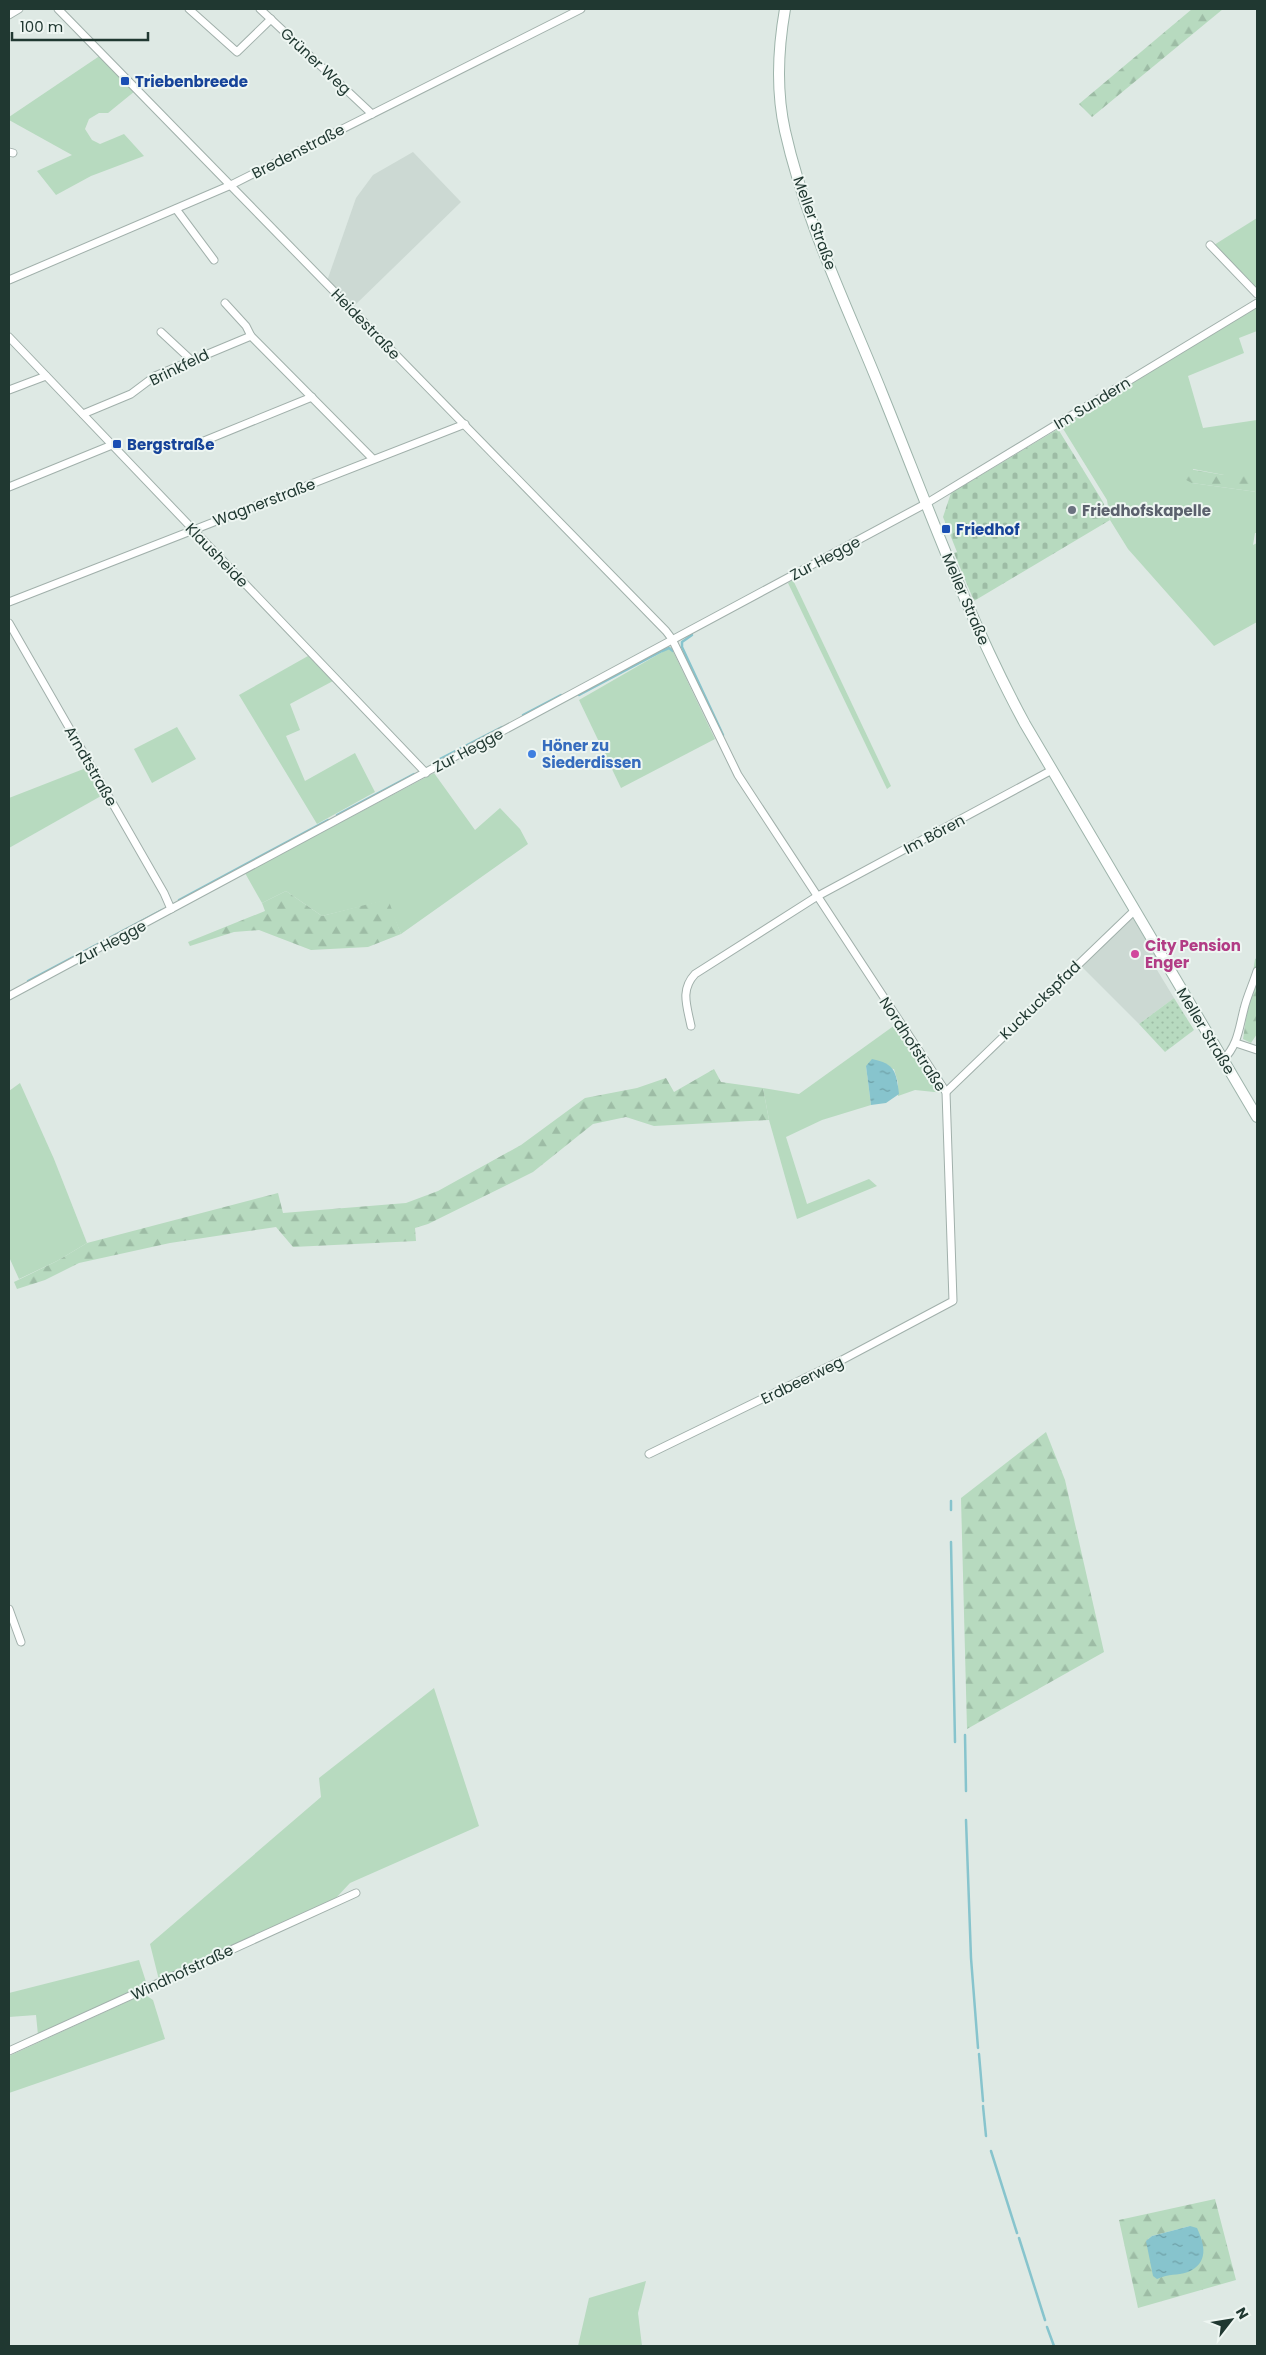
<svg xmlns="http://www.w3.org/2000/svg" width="1266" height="2355" viewBox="0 0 1266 2355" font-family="Poppins,sans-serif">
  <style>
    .built { fill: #ccd9d3 }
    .grass { fill: #b7dabf }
    .forest { fill: url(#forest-firs); fill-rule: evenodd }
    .cemetery { fill: url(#cemetery-stones) }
    .park { fill: url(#park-dots) }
    .water { fill: url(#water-ripples) }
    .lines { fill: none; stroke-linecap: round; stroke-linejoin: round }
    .stream { stroke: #87c4cd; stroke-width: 2.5 }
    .street-casing { stroke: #a1b0ab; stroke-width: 9 }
    .secondary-casing { stroke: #9eb4ab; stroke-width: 12 }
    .street { stroke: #fff; stroke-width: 7 }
    .secondary { stroke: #fff; stroke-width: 10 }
    .transit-dot { fill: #1a4fb4; stroke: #eef6f2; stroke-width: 2 }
    .worship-dot { fill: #6b7280; stroke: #eef6f2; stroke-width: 2 }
    .shop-dot { fill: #3f7fe0; stroke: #eef6f2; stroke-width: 2 }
    .hotel-dot { fill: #d1479c; stroke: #eef6f2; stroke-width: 2 }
    .labels { text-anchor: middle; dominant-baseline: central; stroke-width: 4; stroke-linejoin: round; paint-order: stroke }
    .street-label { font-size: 15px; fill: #203831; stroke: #eef6f2 }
    .transit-label { font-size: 15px; font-weight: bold; fill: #164399; stroke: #eef6f2; text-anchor: start }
    .worship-label { font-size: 15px; font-weight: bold; fill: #5b616d; stroke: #eef6f2; text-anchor: start }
    .shop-label { font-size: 15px; font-weight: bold; fill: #366cbe; stroke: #eef6f2; text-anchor: start }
    .hotel-label { font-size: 15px; font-weight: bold; fill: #b23c85; stroke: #eef6f2; text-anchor: start }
  </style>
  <defs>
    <pattern id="forest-firs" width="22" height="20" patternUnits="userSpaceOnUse" patternTransform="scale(1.25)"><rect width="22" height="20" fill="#b7dabf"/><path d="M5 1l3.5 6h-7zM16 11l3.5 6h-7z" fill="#9dbca5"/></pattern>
    <pattern id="cemetery-stones" width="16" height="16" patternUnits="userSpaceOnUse" patternTransform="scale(1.25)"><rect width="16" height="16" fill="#b7dabf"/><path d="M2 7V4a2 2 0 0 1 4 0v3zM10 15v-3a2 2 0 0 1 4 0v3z" fill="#9dbca5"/></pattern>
    <pattern id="park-dots" width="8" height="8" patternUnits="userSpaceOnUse" patternTransform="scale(1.25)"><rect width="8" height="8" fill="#b7dabf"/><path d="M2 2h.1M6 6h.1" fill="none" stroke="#9dbca5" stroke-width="1.8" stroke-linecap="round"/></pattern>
    <pattern id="water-ripples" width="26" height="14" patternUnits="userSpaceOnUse" patternTransform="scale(1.25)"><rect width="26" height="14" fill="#87c4cd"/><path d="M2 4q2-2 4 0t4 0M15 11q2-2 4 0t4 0" fill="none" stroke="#6ea0a7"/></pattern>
  </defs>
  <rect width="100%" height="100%" fill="#dee9e4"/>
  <g class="built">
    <polygon points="413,152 461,202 353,307 327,281 356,198 373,175"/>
    <polygon points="1132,917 1159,962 1154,965 1174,998 1139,1024 1081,966"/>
  </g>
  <g class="grass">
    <polygon points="101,55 135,91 108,113 99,113 89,119 85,129 92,140 100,144 124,134 144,156 91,176 56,195 37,171 72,155 9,120 9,117"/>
    <polygon points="1257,218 1257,290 1214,245"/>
    <polygon points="1257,307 1257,331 1239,338 1244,353 1188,376 1203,428 1257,420 1257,475 1224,475 1193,469 1192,483 1257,492 1257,533 1255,533 1253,545 1257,543 1257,622 1214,646 1128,549 1110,520 1107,500 1062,427 1197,341"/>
    <polygon points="793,580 891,786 887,789 788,583"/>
    <polygon points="671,647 715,739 621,788 579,700"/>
    <polygon points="308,656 333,681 290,704 300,730 286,736 305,781 355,753 375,792 317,824 239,695"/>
    <polygon points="177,727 196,759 152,783 134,749"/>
    <polygon points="86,768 101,796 9,848 9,798"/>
    <polygon points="434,773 475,830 500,808 520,829 528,844 401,934 387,900 322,916 286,891 262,903 245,873"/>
    <polygon points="895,1025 899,1027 944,1093 915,1090 898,1096 898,1083 894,1069 866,1066 871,1105 822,1120 786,1137 807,1204 869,1179 877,1186 797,1219 769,1120 763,1088 799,1094"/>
    <polygon points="20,1083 54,1159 87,1243 57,1261 19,1279 9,1257 9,1091"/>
    <polygon points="434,1688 479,1826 350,1883 335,1899 159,1980 150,1944 321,1797 319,1778"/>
    <polygon points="139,1960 147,1985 38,2035 36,2015 9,2017 9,1993"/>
    <polygon points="144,1994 153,2000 165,2039 9,2093 9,2056"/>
    <polygon points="646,2281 638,2313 642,2346 578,2346 589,2298"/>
  </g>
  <g class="forest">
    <polygon points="1192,9 1223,9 1092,117 1079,104"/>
    <polygon points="1189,469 1224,475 1257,475 1257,492 1192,483 1186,480 1185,472"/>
    <polygon points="286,891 322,916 388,899 401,934 368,947 311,950 259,930 234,932 190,946 188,942 265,911 262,903"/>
    <polygon points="1257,958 1257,1034 1251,1043 1243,1039 1255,959"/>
    <polygon points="714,1069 721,1082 763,1088 769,1120 654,1126 626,1117 593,1124 533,1172 428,1224 415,1228 416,1241 293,1247 276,1227 170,1243 79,1263 45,1280 17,1289 14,1282 57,1261 87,1243 278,1193 283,1213 406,1203 438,1191 521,1145 585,1098 637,1088 666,1078 674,1092"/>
    <polygon points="1046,1432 1065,1480 1104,1652 967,1729 961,1498"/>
    <path d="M1215 2199 1236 2280 1138 2308 1119 2220ZM1190 2226 1176 2274H1168L1146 2241 1152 2236Z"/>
  </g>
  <polygon class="cemetery" points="1058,429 1103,502 1110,520 974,601 954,553 957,552 943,517 951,493"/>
  <polygon class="park" points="1174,998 1194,1030 1165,1052 1139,1024"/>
  <g class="water">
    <path d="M872 1059C895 1064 896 1071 899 1094L886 1103 871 1105 866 1066Z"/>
    <path d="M1190 2226 1197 2228C1205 2245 1209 2263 1188 2272 1176 2276 1170 2273 1157 2279L1153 2276 1146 2241 1152 2236Z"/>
  </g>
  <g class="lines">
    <g class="stream">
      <polyline points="692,635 682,642 682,647 723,735"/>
      <polyline points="579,695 662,651 669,648 673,651"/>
      <polyline points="523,715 561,695"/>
      <polyline points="434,762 502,727"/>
      <polyline points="337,815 414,774"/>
      <polyline points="179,900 328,820"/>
      <polyline points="28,981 162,910"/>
      <polyline points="938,1073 941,1078"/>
      <polyline points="951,1501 951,1510"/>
      <polyline points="951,1542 955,1742"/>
      <polyline points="965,1735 966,1791"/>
      <polyline points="966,1820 971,1958 978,2048"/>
      <polyline points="979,2054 983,2101"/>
      <polyline points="983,2106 986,2136"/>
      <polyline points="991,2151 1017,2233"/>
      <polyline points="1019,2238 1045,2320"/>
      <polyline points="1047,2327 1054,2346"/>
    </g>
    <defs>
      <g id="street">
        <polyline points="58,9 666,631 672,639 738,775 946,1092 953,1301 842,1360 649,1454"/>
        <polyline points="189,9 237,52 271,19"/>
        <polyline points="260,9 372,114"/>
        <polyline points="9,15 19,9"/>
        <polyline points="9,152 13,153"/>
        <polyline points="176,209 214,260"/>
        <polyline points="1210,245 1257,294"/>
        <polyline points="9,280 231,185 581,9"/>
        <polyline points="225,303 246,326 251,336 373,459"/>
        <polyline points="161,332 190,359"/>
        <polyline points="9,337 426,773"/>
        <polyline points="9,390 46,376"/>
        <polyline points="83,414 131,394 155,376 251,336"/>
        <polyline points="204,441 312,397"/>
        <polyline points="9,487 112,445"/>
        <polyline points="9,602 465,424"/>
        <polyline points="9,623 164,893 171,909"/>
        <polyline points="9,996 927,503 1257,303"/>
        <path d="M691 1026C687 1006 680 990 695 974L816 897 1052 770"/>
        <polyline points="1236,1043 1257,1050"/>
        <path d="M1223 1060C1238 1045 1239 1028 1244 1009 1247 996 1253 984 1257 971"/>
        <polyline points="946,1092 1135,910"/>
        <polyline points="9,1609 21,1642"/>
        <polyline points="9,2051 356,1893"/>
      </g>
      <path id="secondary" d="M785 9C778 49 776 91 785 131 805 221 848 308 882 393 927 504 968 619 1025 724L1257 1117"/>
    </defs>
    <use href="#street" class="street-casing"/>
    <use href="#secondary" class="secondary-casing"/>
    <use href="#street" class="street"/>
    <use href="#secondary" class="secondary"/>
  </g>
  <g class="transit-dot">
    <rect x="120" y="76" width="10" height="10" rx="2.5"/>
    <rect x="112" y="439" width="10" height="10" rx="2.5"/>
    <rect x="941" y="524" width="10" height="10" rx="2.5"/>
  </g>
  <circle class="worship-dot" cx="1072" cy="510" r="5"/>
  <circle class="shop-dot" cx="532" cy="754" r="5"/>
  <circle class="hotel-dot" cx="1135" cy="954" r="5"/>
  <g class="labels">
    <g class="street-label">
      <text transform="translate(316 61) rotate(43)">Grüner Weg</text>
      <text transform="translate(298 151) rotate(-27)">Bredenstraße</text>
      <text transform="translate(815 223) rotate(70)">Meller Straße</text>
      <text transform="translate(366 324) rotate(46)">Heidestraße</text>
      <text transform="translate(179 367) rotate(-26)">Brinkfeld</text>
      <text transform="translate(1092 403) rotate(-31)">Im Sundern</text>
      <text transform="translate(264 502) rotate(-21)">Wagnerstraße</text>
      <text transform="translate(217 555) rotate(46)">Klausheide</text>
      <text transform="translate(825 558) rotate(-28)">Zur Hegge</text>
      <text transform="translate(966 599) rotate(67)">Meller Straße</text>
      <text transform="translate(468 750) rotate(-28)">Zur Hegge</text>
      <text transform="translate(91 766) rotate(60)">Arndtstraße</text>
      <text transform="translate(934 834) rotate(-28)">Im Bören</text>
      <text transform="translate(111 942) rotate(-28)">Zur Hegge</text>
      <text transform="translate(1040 1000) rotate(-44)">Kuckuckspfad</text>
      <text transform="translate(1206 1031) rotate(59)">Meller Straße</text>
      <text transform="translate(913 1044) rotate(57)">Nordhofstraße</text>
      <text transform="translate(802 1380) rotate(-26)">Erdbeerweg</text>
      <text transform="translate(182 1972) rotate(-25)">Windhofstraße</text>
    </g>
    <g class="transit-label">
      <text x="135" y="81">Triebenbreede</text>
      <text x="127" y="444">Bergstraße</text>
      <text x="956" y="529">Friedhof</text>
    </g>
    <g class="worship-label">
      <text x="1082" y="510">Friedhofskapelle</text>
    </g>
    <g class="shop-label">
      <text x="542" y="745">Höner zu<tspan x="542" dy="17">Siederdissen</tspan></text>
    </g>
    <g class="hotel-label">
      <text x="1145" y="945">City Pension<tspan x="1145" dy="17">Enger</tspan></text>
    </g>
  </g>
  <rect width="1266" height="2355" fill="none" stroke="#203831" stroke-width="20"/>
  <g transform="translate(1231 2320) rotate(59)" stroke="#eef6f2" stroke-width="4" paint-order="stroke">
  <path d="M0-4L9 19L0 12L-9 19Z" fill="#203831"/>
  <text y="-8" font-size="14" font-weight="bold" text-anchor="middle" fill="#203831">N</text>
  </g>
  <path d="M12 32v8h136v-8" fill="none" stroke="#203831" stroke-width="2.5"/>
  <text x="20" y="32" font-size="15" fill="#203831" stroke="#eef6f2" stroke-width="4" paint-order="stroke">100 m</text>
</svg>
